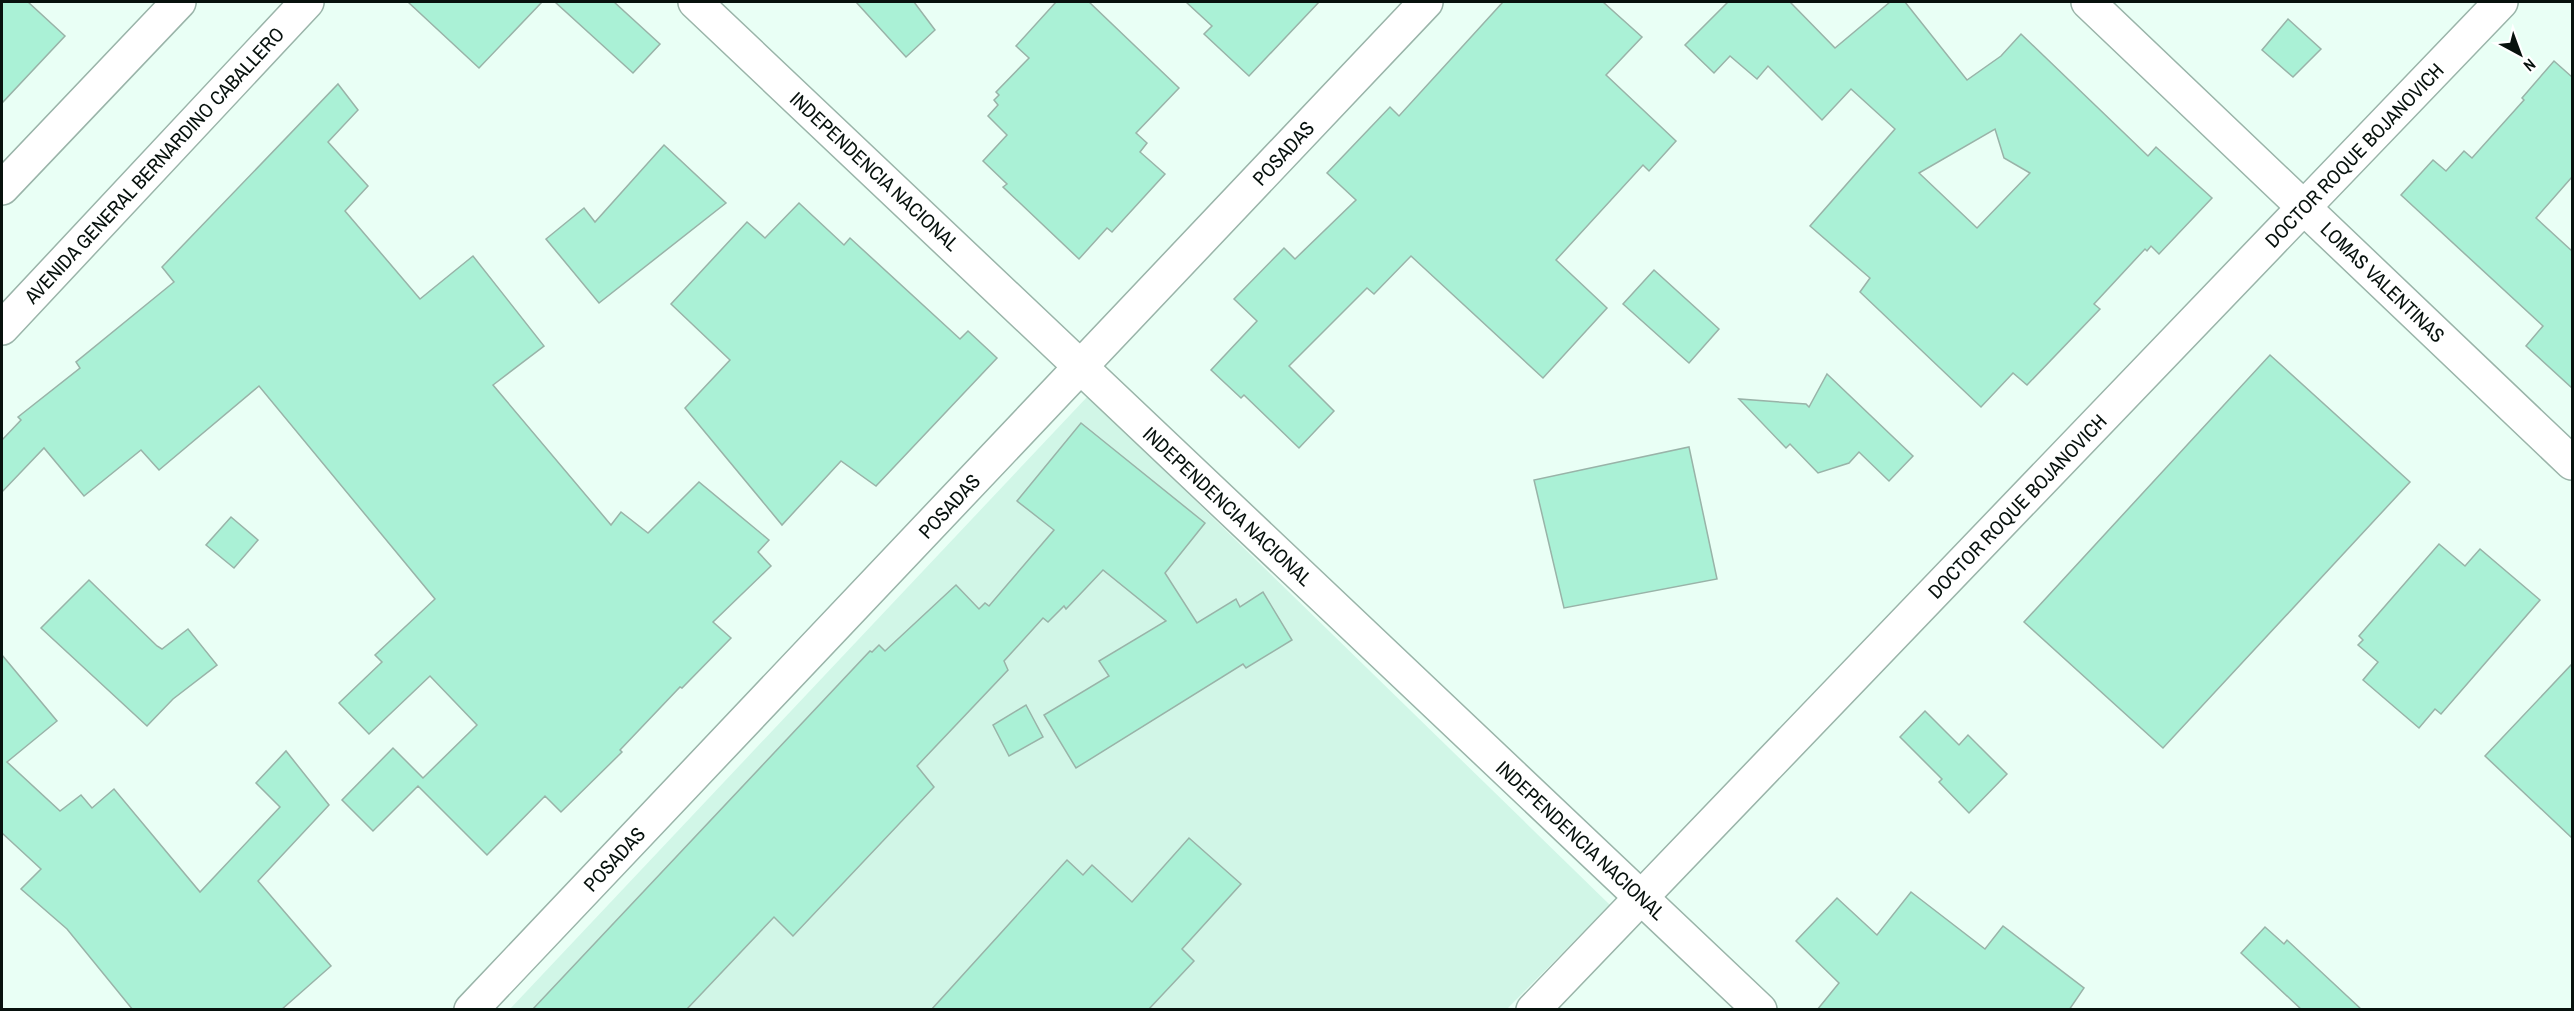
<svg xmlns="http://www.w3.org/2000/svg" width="2574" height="1011" viewBox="0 0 2574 1011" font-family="'Archivo Narrow',sans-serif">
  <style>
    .built { fill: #d1f6e7 }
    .building { fill: #aaf1d6; stroke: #99b3a8; stroke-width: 1.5; fill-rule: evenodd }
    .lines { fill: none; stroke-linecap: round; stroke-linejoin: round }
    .street-casing { stroke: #9ab4a9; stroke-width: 36 }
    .highway-casing { stroke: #9ab4a9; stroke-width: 36 }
    .street { stroke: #fff; stroke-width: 33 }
    .highway { stroke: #fff; stroke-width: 33 }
    .labels { text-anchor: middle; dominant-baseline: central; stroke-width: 6; stroke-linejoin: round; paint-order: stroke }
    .street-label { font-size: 20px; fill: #07110d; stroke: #fff }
  </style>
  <rect width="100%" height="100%" fill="#e9fff5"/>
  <polygon class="built" points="1088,396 1610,905 1507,1009 509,1010"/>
  <g class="building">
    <polygon points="2,2 28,2 65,36 2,103"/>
    <polygon points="408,2 542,2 479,68"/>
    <polygon points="555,2 614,2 660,44 633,73"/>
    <polygon points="856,2 914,2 935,30 906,57"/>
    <polygon points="1056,2 1089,2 1179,88 1136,133 1147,143 1140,152 1165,174 1112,232 1107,228 1079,259 1003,187 1007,184 983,161 1007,135 988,116 998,105 994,100 999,95 996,92 1029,58 1016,46"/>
    <polygon points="1186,2 1319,2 1249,76 1204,34 1212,26"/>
    <polygon points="1503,2 1603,2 1642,37 1606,75 1676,141 1649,171 1643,165 1556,260 1607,308 1543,378 1411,256 1374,294 1367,288 1289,366 1334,411 1299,448 1244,395 1241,398 1211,370 1257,321 1234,299 1284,248 1295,259 1356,200 1327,173 1390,107 1399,116"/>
    <path d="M1728 2H1790L1835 48 1890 2H1905L1967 80 2001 56 2021 34 2148 156 2156 147 2212 198 2159 254 2151 246 2147 251 2145 249 2094 304 2100 309 2027 385 2013 373 1981 407 1860 292 1870 278 1810 226 1895 129 1851 89 1822 120 1768 66 1757 79 1730 56 1714 73 1685 45ZM1995 129 2004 158 2030 173 1977 228 1919 173Z"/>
    <polygon points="2288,19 2321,49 2293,77 2262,50"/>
    <polygon points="2554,61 2572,77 2572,177 2536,218 2572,251 2572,388 2526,346 2543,326 2401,195 2433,160 2446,171 2464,151 2472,158 2524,100 2522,98"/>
    <polygon points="338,84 358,110 328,142 368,186 345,211 420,299 473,256 544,346 493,385 611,525 621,512 648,533 699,482 769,540 758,552 771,566 713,622 731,638 682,688 680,687 620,750 622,752 561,812 545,796 487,855 418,786 373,831 342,800 393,748 423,778 477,725 430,676 369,734 339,703 382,662 375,655 435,599 259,386 159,470 141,450 84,496 44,448 2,492 2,440 21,420 18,417 80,368 76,362 174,282 162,267"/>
    <polygon points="664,145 726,203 599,303 546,239 584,208 595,222"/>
    <polygon points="799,203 844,245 850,238 960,339 968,331 997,358 876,486 841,461 782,525 685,408 730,360 671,304 747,222 765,238"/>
    <polygon points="1654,270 1719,329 1689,363 1623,304"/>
    <polygon points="2270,355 2410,482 2163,748 2024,622"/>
    <polygon points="1827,374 1913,456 1889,481 1859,452 1849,463 1818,473 1790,444 1786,448 1739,399 1806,404 1809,407"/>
    <polygon points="1081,423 1205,523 1165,573 1197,623 1236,599 1240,607 1263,592 1292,640 1246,668 1243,664 1076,768 1044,715 1109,676 1099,661 1166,621 1103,570 1066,609 1064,606 1048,622 1043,618 1004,661 1008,670 917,766 934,787 793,936 774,917 686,1010 532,1010 870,651 872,652 879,645 885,651 956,585 979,609 985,603 989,606 1054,530 1017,501"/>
    <polygon points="1689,447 1717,579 1564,608 1534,480"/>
    <polygon points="231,517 258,540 234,568 206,545"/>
    <polygon points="2439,544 2465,566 2480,549 2540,600 2441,714 2435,709 2419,728 2363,680 2378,662 2358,645 2363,640 2359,636"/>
    <polygon points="89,580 157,646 162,649 188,629 217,665 173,699 147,726 41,628"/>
    <polygon points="2,655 57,721 7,762 60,811 81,795 92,808 114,789 200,892 280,807 256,783 286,751 329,805 258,881 331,966 281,1010 133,1010 67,929 21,889 41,869 2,833"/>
    <polygon points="2572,664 2572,838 2485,756"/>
    <polygon points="1026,705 1043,737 1009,756 993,725"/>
    <polygon points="1925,711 1959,745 1968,735 2007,774 1969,813 1939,782 1942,779 1900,737"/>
    <polygon points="1189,838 1241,884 1182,949 1194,961 1148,1010 931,1010 1067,860 1083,875 1092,865 1132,902"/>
    <polygon points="1911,892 1985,949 2003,926 2084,988 2069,1010 1817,1010 1839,983 1796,941 1837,898 1877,935"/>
    <polygon points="2265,927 2284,944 2287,940 2362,1010 2302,1010 2241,953"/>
  </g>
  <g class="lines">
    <defs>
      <g id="street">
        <polyline points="695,2 1760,1010"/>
        <polyline points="2088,2 2572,463"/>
        <polyline points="471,1010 1426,2"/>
        <polyline points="1533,1010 2501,2"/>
      </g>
      <g id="highway">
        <polyline points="2,188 179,2"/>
        <polyline points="2,328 307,2"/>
      </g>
    </defs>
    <use href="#street" class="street-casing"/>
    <use href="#highway" class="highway-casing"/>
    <use href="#street" class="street"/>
    <use href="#highway" class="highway"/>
  </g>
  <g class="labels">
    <g class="street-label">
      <text transform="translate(1283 153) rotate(-47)">POSADAS</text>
      <text transform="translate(2354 155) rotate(-46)">DOCTOR ROQUE BOJANOVICH</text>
      <text transform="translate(154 165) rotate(-47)">AVENIDA GENERAL BERNARDINO CABALLERO</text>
      <text transform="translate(875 171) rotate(43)">INDEPENDENCIA NACIONAL</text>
      <text transform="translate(2383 282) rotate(44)">LOMAS VALENTINAS</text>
      <text transform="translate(949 506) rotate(-47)">POSADAS</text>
      <text transform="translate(1228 506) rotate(43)">INDEPENDENCIA NACIONAL</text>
      <text transform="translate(2017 506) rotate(-46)">DOCTOR ROQUE BOJANOVICH</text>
      <text transform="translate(1581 840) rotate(43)">INDEPENDENCIA NACIONAL</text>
      <text transform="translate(614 859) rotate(-47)">POSADAS</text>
    </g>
  </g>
  <rect width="2574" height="1011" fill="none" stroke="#07110d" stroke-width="6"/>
  <g transform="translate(2520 54) rotate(139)" stroke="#ffffff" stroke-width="4.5" paint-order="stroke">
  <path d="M0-4.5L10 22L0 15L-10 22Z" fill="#07110d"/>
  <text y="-9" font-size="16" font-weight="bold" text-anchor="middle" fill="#07110d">N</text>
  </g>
</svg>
